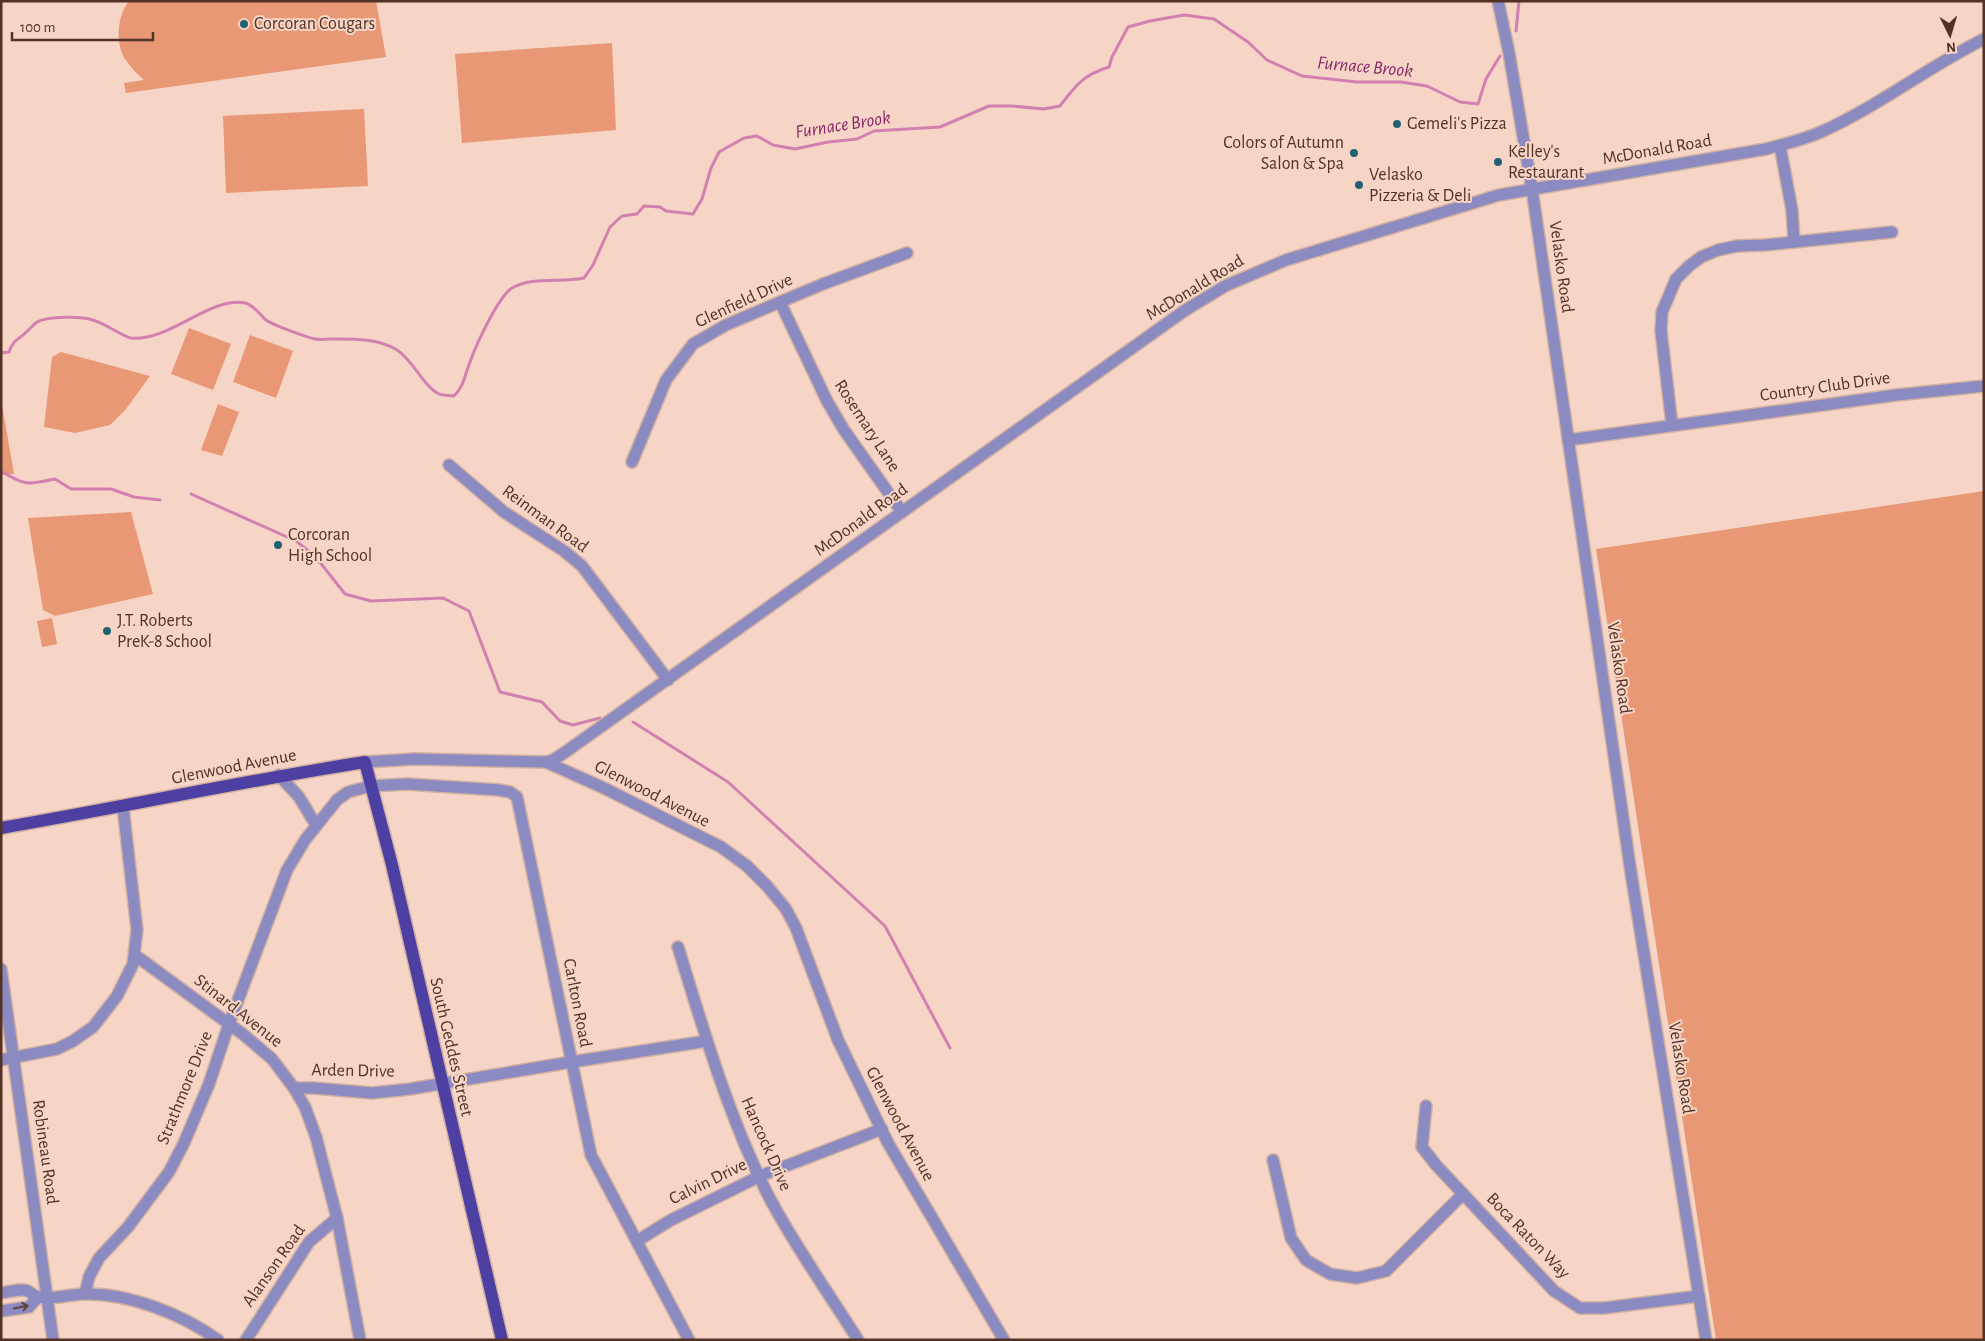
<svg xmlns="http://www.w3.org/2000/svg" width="1985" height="1341" viewBox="0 0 1985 1341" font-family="'Alegreya Sans',sans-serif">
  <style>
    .green { fill: #e89874 }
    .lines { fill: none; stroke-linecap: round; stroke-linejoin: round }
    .stream { stroke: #d280b0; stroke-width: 3 }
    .minor-casing { stroke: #d2b1a3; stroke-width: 14 }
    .major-casing { stroke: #d2b1a3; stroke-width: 15 }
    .minor { stroke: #8b8bc1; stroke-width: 11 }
    .major { stroke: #4d40a2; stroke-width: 12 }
    .oneway { stroke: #5d4443 }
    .poi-dot { fill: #216176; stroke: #f6d5c7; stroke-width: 2 }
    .labels { text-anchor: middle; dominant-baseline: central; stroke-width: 4; stroke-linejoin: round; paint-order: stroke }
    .poi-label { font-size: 18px; fill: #523224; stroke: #f6d5c7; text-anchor: start }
    .street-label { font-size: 18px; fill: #523224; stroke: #f6d5c7 }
    .water-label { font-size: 19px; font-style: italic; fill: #882767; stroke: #f6d5c7 }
  </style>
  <rect width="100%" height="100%" fill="#f6d5c7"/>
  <g class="green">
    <path d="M129 1H376L386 57 126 93 124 83 144 80C137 74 130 67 125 59 115 43 117 16 129 1Z"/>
    <polygon points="612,43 616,130 462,143 455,54"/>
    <polygon points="364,109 368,186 226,193 223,116"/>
    <polygon points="189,328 231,344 213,390 171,374"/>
    <polygon points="250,335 293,351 276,398 233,382"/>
    <polygon points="61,352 150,376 126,409 110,425 75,433 44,427 52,357"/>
    <polygon points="1,399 14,474 1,475"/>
    <polygon points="218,404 239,412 222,456 201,450"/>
    <polygon points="1984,491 1984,1340 1716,1340 1596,549"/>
    <polygon points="131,512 153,594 55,616 43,610 28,518"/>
    <polygon points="52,618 57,644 42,647 37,621"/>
  </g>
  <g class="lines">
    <g class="stream">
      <polyline points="1516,31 1519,1"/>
      <path d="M1 353 9 352C12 343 15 341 23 335 28 331 32 326 37 322 48 316 81 316 93 320 104 323 124 337 131 338 169 342 210 296 245 303 254 305 259 314 266 320 273 325 306 337 315 339 320 340 326 339 330 339 352 339 378 338 397 350 414 361 423 386 439 394 443 396 450 395 454 396 464 387 465 374 470 362 476 345 498 297 512 288 532 276 562 283 584 278L593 265 610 227 622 216 637 214 644 206 660 207 666 211 693 214 702 199 711 168 719 152 744 138 757 136 773 145 795 149 828 142 857 139 874 131 940 127 989 106H1012L1044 109 1060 106C1076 85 1083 75 1109 67L1112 57 1128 27 1150 21 1184 15 1214 19 1248 42 1267 60 1302 76 1357 82H1401L1427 86 1460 102 1478 104 1486 79 1500 56"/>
      <path d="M1 471C25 486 28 485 55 479L71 489H111L134 497 160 500"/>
      <polyline points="191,494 296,541 315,556 345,594 371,601 443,598 469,611 500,692 542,702 560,721 573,725 600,718"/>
      <polyline points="633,722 728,782 885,926 950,1048"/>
    </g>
    <defs>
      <g id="minor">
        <polyline points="1498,1 1509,53 1532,189 1631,873 1706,1340"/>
        <polyline points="1780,146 1792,210 1794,242"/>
        <polyline points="780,302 827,401 844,430 902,512"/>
        <polyline points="1672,425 1661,331 1662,312 1676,279 1689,266 1701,257 1718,250 1737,246 1765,245 1892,232"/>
        <polyline points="1568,440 1896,395 1984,386"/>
        <polyline points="632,462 666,380 693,344 726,325 780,302 823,284 907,253"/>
        <polyline points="449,465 504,512 564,551 582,566 668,680"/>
        <polyline points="365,762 415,759 546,762 606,789 721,847 747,866 767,886 786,909 796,928 838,1040 888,1143 1004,1340"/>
        <path d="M546 762 553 760 564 753 1184 311 1225 286 1286 260 1499 195 1766 149C1784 144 1803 140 1821 132 1877 107 1928 67 1984 39"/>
        <polyline points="279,775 299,797 316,825"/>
        <path d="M678 947C704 1031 728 1116 768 1195 794 1245 828 1292 858 1340"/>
        <polyline points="135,955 244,1035 272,1059 294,1088 305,1107 316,1137 337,1218 360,1340"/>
        <polyline points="1,969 53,1340"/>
        <polyline points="1,1060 57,1049 73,1041 93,1027 117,996 133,964 137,930 123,807"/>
        <polyline points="294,1088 314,1088 372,1093 410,1089 571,1062 707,1041"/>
        <polyline points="1426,1106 1422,1147 1436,1165 1554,1291 1580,1308 1604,1308 1699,1296"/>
        <polyline points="1273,1160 1291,1238 1306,1260 1330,1274 1357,1278 1386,1271 1463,1194"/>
        <polyline points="637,1241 671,1220 760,1176 882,1129"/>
        <path d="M1 1293C9 1292 21 1288 28 1291 31 1293 34 1296 38 1297 48 1300 73 1294 84 1294 129 1293 182 1314 218 1340"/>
        <polyline points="85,1294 89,1277 99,1258 128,1227 169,1172 184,1143 209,1084 229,1024 287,870 305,840 337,800 348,792 371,786 407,784 499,790 510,792 517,797 591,1155 689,1340"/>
        <polyline points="1,1311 29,1307 38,1297"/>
        <polyline points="246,1340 309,1242 337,1218"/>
      </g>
      <path id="major" d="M1 828C123 807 243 781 365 762L392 865 502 1340"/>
    </defs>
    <use href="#minor" class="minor-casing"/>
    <use href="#major" class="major-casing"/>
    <use href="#minor" class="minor"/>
    <use href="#major" class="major"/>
  </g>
  <defs><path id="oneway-shaft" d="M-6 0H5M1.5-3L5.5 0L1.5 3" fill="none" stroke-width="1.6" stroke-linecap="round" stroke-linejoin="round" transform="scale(1.25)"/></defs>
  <use class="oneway" href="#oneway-shaft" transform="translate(21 1307) rotate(-12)"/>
  <g class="poi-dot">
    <circle cx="244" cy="24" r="5"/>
    <circle cx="1397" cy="124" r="5"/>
    <circle cx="1354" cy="153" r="5"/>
    <circle cx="1498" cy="162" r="5"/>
    <circle cx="1359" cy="185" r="5"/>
    <circle cx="278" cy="545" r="5"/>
    <circle cx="107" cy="631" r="5"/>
  </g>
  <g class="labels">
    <g class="poi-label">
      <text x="254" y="24">Corcoran Cougars</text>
      <text x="1407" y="124">Gemeli's Pizza</text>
      <text x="1344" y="143" text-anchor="end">Colors of Autumn<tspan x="1344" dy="21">Salon &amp; Spa</tspan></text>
      <text x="1508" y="152">Kelley's<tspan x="1508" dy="21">Restaurant</tspan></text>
      <text x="1369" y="175">Velasko<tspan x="1369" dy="21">Pizzeria &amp; Deli</tspan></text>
      <text x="288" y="535">Corcoran<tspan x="288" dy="21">High School</tspan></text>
      <text x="117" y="621">J.T. Roberts<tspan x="117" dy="21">PreK-8 School</tspan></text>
    </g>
    <g class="street-label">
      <text transform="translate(1657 150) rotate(-10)">McDonald Road</text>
      <text transform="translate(1561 267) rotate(82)">Velasko Road</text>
      <text transform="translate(1195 288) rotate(-31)">McDonald Road</text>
      <text transform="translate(744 301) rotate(-25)">Glenfield Drive</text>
      <text transform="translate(1825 387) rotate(-8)">Country Club Drive</text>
      <text transform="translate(867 426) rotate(57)">Rosemary Lane</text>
      <text transform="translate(545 519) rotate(36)">Reinman Road</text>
      <text transform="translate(861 520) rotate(-36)">McDonald Road</text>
      <text transform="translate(1619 668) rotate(82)">Velasko Road</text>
      <text transform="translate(234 767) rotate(-11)">Glenwood Avenue</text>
      <text transform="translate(652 794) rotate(27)">Glenwood Avenue</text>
      <text transform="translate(577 1003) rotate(79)">Carlton Road</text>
      <text transform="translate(238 1011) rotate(38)">Stinard Avenue</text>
      <text transform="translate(451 1047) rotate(77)">South Geddes Street</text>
      <text transform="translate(1681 1068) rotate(81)">Velasko Road</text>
      <text transform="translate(353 1071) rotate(1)">Arden Drive</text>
      <text transform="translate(185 1088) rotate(-68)">Strathmore Drive</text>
      <text transform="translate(900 1124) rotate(62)">Glenwood Avenue</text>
      <text transform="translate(766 1144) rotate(66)">Hancock Drive</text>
      <text transform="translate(45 1152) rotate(82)">Robineau Road</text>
      <text transform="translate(708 1182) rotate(-26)">Calvin Drive</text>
      <text transform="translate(1528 1236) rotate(46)">Boca Raton Way</text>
      <text transform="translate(274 1266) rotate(-55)">Alanson Road</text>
    </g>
    <g class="water-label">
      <text transform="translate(1365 67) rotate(5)">Furnace Brook</text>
      <text transform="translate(843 125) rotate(-9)">Furnace Brook</text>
    </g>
  </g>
  <rect width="1985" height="1341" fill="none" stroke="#523224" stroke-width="5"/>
  <g transform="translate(1950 35) rotate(175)" stroke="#f6d5c7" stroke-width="4" paint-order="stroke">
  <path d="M0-4L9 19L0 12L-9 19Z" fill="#523224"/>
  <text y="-8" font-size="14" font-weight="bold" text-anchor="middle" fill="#523224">N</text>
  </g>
  <path d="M12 32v8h141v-8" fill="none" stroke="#523224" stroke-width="2.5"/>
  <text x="20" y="32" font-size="15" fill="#523224" stroke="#f6d5c7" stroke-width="4" paint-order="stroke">100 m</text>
</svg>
